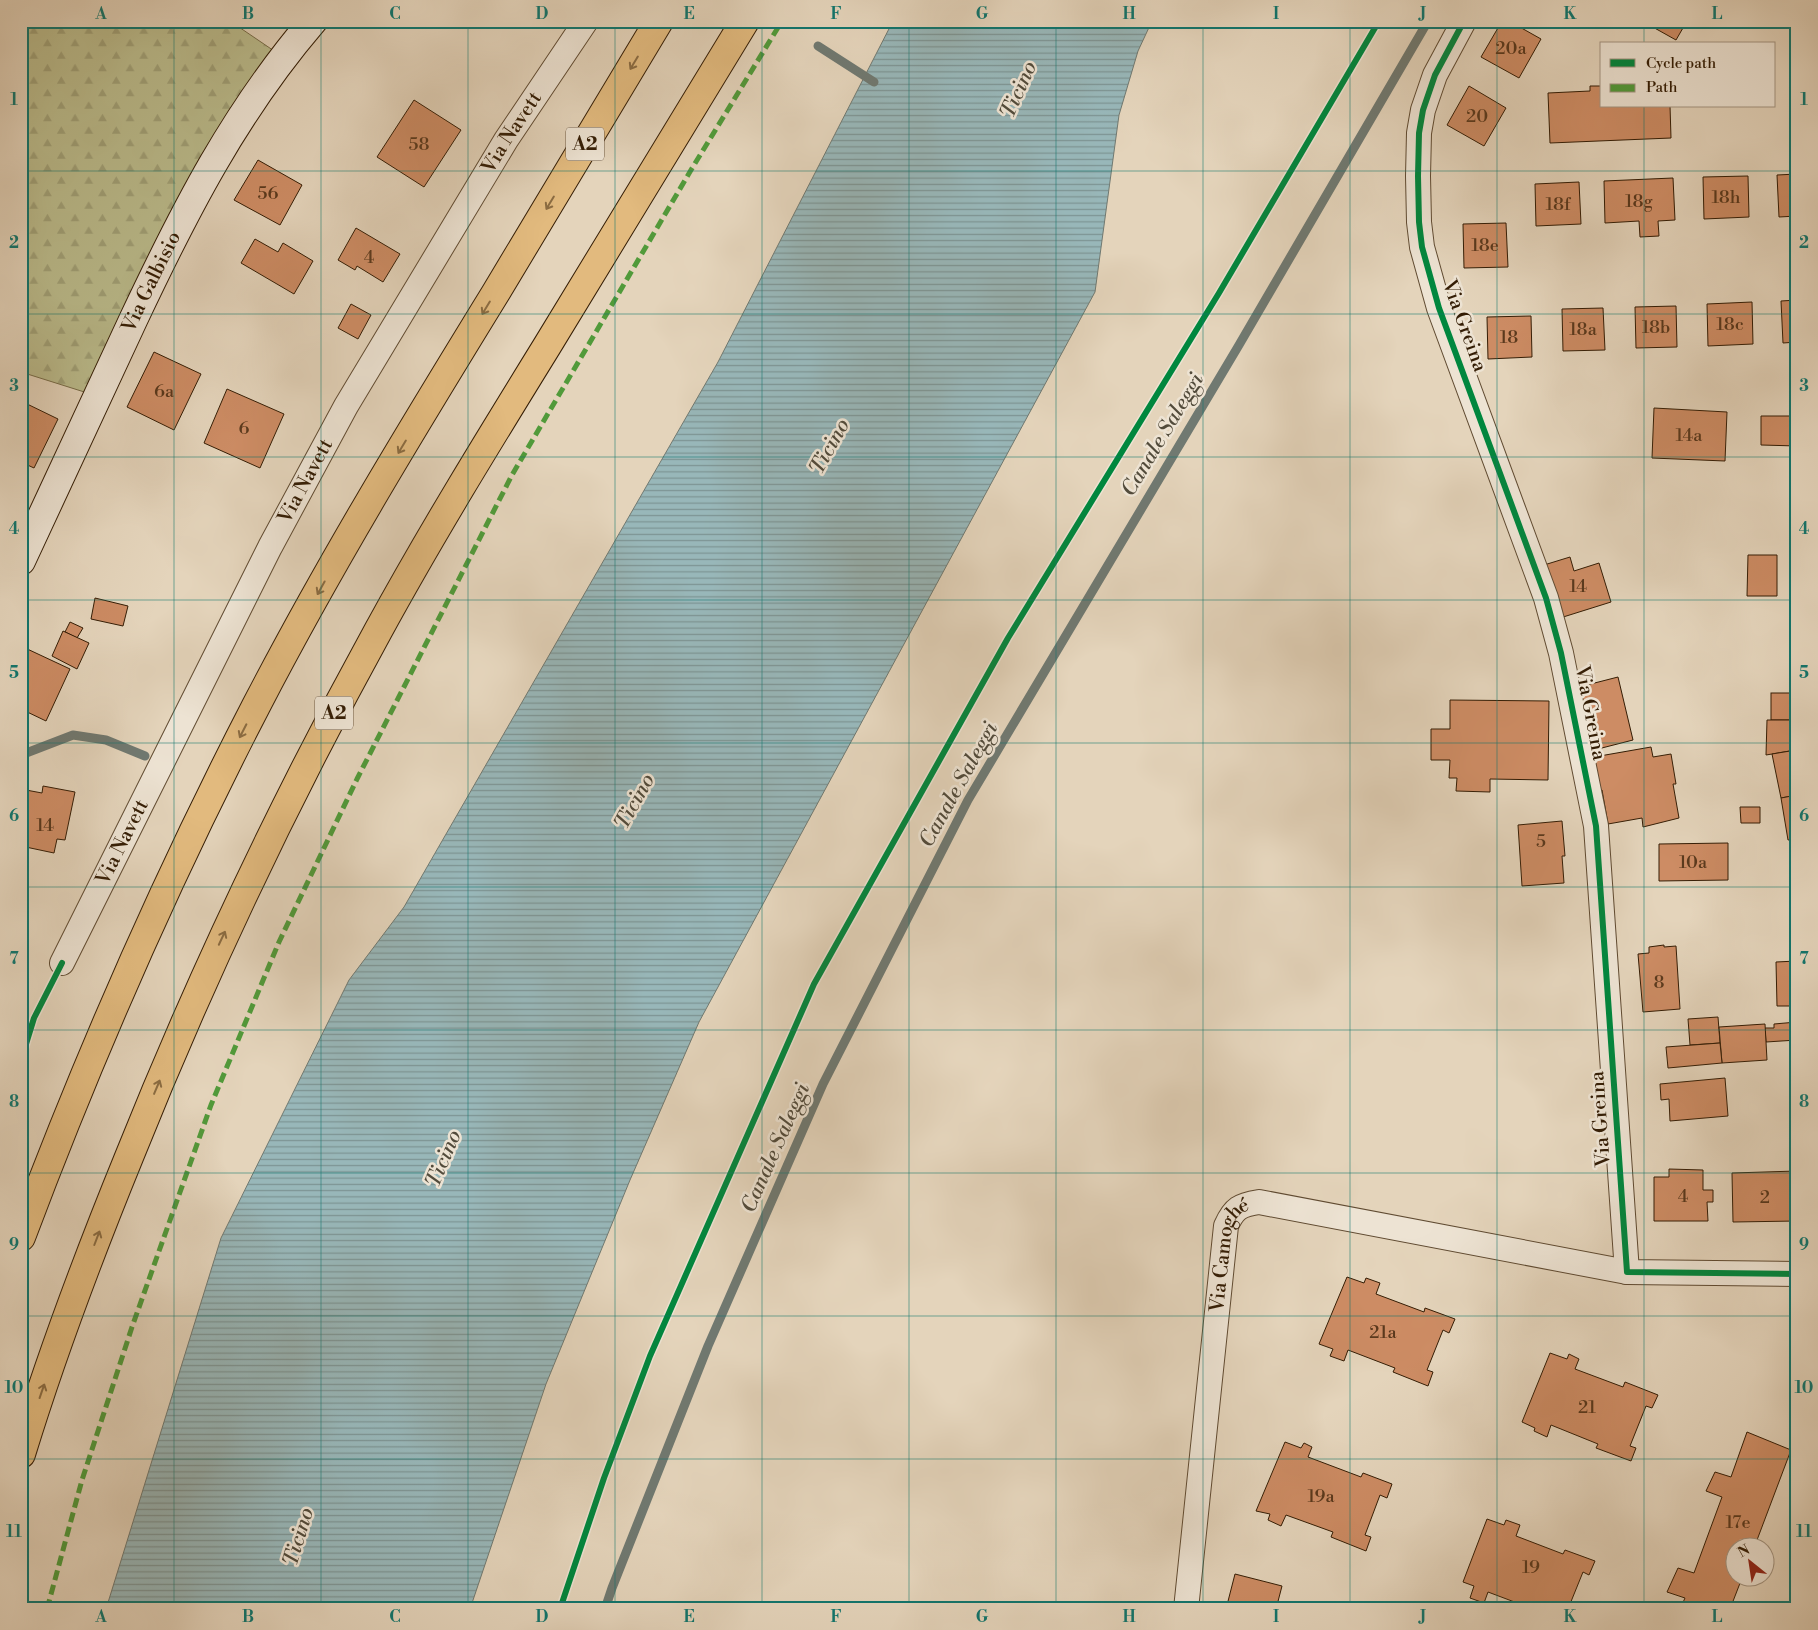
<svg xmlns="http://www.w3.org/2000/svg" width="1818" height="1630" font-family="'Libre Bodoni',serif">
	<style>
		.forest { fill: url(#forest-firs); stroke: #776c48 }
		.water { fill: url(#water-rules); stroke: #707971 }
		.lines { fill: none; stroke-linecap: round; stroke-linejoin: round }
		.stream { stroke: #707971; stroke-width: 9 }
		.building { fill: #cd8c64; stroke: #341d05 }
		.street-casing { stroke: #604b32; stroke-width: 26 }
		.secondary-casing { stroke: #341d05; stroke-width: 30 }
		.highway-casing { stroke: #341d05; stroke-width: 30 }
		.street { stroke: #ede3d3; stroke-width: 24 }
		.secondary { stroke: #ede3d3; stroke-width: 28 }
		.highway { stroke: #e2ba7e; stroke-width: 28 }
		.quiet { stroke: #519a3a; stroke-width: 5; stroke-dasharray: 10 5; stroke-linecap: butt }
		.cycleway-casing { stroke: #ede3d3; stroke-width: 9 }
		.cycleway { stroke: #00873e; stroke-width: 6 }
		.oneway { stroke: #8b6c42 }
		.grid { fill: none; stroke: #0f766e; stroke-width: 1; stroke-opacity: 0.55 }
		.labels { text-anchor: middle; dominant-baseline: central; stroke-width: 5; stroke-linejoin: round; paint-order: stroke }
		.number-label { font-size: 18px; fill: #5a391d }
		.shield { fill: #ede3d3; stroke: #6c5843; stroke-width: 1 }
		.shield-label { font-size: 19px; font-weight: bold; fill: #341d05 }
		.street-label { font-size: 20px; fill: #341d05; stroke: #ede3d3 }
		.water-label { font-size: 21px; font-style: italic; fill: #524b3b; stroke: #ede3d3 }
		.neatline { fill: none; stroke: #0f766e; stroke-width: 2 }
		.grid-label { font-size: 16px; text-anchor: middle; font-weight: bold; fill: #0f766e }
	</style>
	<defs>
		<pattern id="forest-firs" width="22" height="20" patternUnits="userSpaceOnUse" patternTransform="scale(1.25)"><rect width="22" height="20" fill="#babb8c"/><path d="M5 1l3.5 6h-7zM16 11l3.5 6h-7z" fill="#a0a077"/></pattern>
		<pattern id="water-rules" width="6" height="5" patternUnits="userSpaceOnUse" patternTransform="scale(1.25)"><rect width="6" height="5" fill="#98b7b9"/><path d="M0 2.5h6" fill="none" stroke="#7d9494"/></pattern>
	</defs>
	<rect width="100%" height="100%" fill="#e4d4bb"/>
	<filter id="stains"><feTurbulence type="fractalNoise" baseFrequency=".004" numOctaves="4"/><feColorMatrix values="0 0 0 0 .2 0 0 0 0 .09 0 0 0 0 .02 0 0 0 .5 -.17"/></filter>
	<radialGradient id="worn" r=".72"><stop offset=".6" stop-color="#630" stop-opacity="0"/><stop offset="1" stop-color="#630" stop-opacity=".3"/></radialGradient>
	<path class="forest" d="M21,21h209l53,36 -186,339 -76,-24z"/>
	<path class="water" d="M893,21h259l-14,30 -19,64 -24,177 -396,730 -69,158 -84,204 -76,225h-364l115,-371 128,-258 55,-73 314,-545z"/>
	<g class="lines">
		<g class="stream">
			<path d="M818,46l56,36"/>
			<path d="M21,755l52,-20 33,5 39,16"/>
			<path d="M605,1609l7,-21 96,-242 115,-262 145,-284 271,-455 189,-324"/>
		</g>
	</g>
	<g class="building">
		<path d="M1502,21h7l32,18 -22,39 -38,-21z"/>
		<path d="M1642,21h45l-11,19z"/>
		<path d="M1469,86l37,22 -22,38 -37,-21z"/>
		<path d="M1590,86h12v20h68l1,32 -121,5 -2,-50 42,-2z"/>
		<path d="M414,100l47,30 -37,57 -47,-30z"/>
		<path d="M258,160l44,25 -22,40 -46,-25z"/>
		<path d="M1797,174v42l-18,1 -2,-42z"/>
		<path d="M1748,176l1,41 -45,2 -1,-42z"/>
		<path d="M1673,178l2,42 -17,1 1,15 -19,1 -1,-16 -34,2 -1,-42z"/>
		<path d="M1579,182l2,42 -45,2 -1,-42z"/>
		<path d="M1506,223l2,44 -44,1 -1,-44z"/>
		<path d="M356,228l44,26 -17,28 -26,-16 -2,4 -17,-10z"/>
		<path d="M255,239l23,13 5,-9 30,18 -19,33 -53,-31z"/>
		<path d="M1797,300v42l-14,1 -2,-42z"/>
		<path d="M1752,302l1,42 -45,2 -1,-42z"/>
		<path d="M351,304l20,11 -13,24 -20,-11z"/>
		<path d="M1676,306l1,41 -41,1 -1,-41z"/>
		<path d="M1603,308l2,42 -42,1 -1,-42z"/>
		<path d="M1531,316l1,41 -44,2 -1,-42z"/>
		<path d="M154,352l47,22 -27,56 -47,-23z"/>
		<path d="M227,389l57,25 -24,54 -56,-25z"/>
		<path d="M23,402l35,17 -24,49 -13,-6v-57z"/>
		<path d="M1654,408l73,4 -2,49 -73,-3z"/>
		<path d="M1761,416h36v30l-36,-1z"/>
		<path d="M1748,555h29v41h-30z"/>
		<path d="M1570,557l4,14 25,-8 12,39 -51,16 -16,-53z"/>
		<path d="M1793,584l4,1v80h-4v-10h-3z"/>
		<path d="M95,598l33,8 -5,20 -32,-7z"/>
		<path d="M70,622l13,6 -6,10 -12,-6z"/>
		<path d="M63,631l26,12 -12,26 -25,-13z"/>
		<path d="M23,647l47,22 -24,52 -25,-12v-58z"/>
		<path d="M1618,677l15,63 -39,10 -15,-63z"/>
		<rect x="1771" y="693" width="26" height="27"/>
		<path d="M1450,700l99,1 -1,79 -58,-1v13l-34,-1 1,-13h-8l1,-18h-19v-31h19z"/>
		<path d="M1767,720h30l-1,30 -30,5z"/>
		<path d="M1796,746l1,49 -16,3 -9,-44 24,-4z"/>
		<path d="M1651,747l2,10 18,-3 5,30h-3l6,34 -36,9 -1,-9 -34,6 -6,-34 -3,1 -5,-34z"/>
		<path d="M43,786l32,6 -10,48 -8,-1 -3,14 -33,-7v-34l5,-22 16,3z"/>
		<path d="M1797,795v44l-9,1 -7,-42z"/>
		<path d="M1740,807h20v16h-19z"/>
		<path d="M1562,821l3,35h-3l2,27 -42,3 -4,-61z"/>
		<path d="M1728,843v37l-69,1v-37z"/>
		<path d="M1664,945v2l12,-1 4,63 -37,3 -5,-58 11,-1v-6z"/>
		<path d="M1797,961v45h-20l-1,-44z"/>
		<path d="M1718,1017l2,26 -30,2 -2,-26z"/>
		<path d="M1797,1022v18l-31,2 -1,-14h9v-4z"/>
		<path d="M1765,1024l2,36 -45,3 -3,-36z"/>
		<path d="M1720,1043l2,20 -54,5 -2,-21z"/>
		<path d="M1725,1078l3,38 -58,5 -1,-22 -8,1 -1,-16z"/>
		<path d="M1669,1169l34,1v20h10v12h-6l1,19h-54v-44h15z"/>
		<path d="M1797,1171v50l-64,1 -1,-49z"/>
		<path d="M1347,1277l17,6 2,-5 14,5 -4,11 48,18 1,-4 30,11 -6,14 -6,-3 -16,40 6,2 -5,14 -35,-14 2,-4 -47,-18 -4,11 -14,-5 3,-7 -14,-5z"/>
		<path d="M1550,1353l17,6 2,-5 10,5 -4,10 48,18 2,-5 33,13 -6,13 -6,-2 -16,40 6,2 -5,13 -35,-13 2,-4 -47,-19 -4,12 -13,-6 1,-3 -13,-6z"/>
		<path d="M1797,1371v38l-7,-1z"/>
		<path d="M1747,1432l44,18 -37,98h-18v30h6l-12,31h-50l5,-11 -18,-6 11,-24 16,5 28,-76 -16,-6 9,-19 16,5z"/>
		<path d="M1285,1442l16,6 3,-5 8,4 -4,10 53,20 2,-4 29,11 -5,14 -7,-3 -15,40 6,2 -5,14 -35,-14 2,-5 -47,-17 -5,11 -13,-6 2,-6 -14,-3z"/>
		<path d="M1487,1519l17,6 2,-5 14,5 -4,11 47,18 2,-4 30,11 -6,14 -6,-3 -15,37h-35l-45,-17 -4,11 -14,-5 4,-12 -11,-4z"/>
		<path d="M1235,1574l47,12 -6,23h-50z"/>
	</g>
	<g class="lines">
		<g class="street-casing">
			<g id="street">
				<path d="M1464,21l-29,54 -12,35 -4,23 -1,43 1,46 3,25 17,61 107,290 15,55 35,173 31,446 170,2"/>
				<path id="s1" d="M62,963l208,-416 76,-141 160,-266 80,-119"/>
				<path id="s2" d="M1186,1609l40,-383c8,-18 14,-21 33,-24l368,70"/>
			</g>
		</g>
		<g class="secondary-casing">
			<g id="secondary">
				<path id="s3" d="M21,561c38,-81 75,-163 113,-243 51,-108 101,-206 179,-297"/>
			</g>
		</g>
		<g class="highway-casing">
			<g id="highway">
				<path d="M21,1237c68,-181 146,-359 235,-531 73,-141 156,-277 239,-412 55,-91 109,-182 164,-273"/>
				<path d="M21,1454c31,-101 68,-199 108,-297 72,-180 155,-355 249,-526 53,-97 111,-191 169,-285 66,-108 132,-217 198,-325"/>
			</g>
		</g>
		<use href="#street" class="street"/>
		<use href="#secondary" class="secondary"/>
		<use href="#highway" class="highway"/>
		<path class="quiet" d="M47,1609l35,-129 50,-153 79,-222 68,-163 78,-163 155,-304 179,-305 91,-149"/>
		<g class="cycleway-casing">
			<g id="cycleway">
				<path d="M1464,21l-29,54 -12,35 -4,23 -1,43 1,46 3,25 17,61 107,290 15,55 35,173 31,446 170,2"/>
				<path d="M21,1060l13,-42 28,-55"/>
				<path d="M560,1609l44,-131 46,-122 164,-372 194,-346 211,-345 160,-272"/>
			</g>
		</g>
		<use href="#cycleway" class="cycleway"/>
	</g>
	<defs><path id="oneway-shaft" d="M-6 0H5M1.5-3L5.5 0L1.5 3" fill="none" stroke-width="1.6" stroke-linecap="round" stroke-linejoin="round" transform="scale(1.25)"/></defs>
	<g class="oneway">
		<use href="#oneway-shaft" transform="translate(634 63) rotate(121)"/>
		<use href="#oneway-shaft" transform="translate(550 203) rotate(121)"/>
		<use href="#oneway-shaft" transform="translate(486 308) rotate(121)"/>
		<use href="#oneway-shaft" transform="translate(402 447) rotate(121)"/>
		<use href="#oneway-shaft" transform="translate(321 588) rotate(119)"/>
		<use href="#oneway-shaft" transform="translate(243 731) rotate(117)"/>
		<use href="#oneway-shaft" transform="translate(222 938) rotate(-65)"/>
		<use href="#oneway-shaft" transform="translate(157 1087) rotate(-67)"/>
		<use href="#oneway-shaft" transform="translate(97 1238) rotate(-69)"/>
		<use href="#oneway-shaft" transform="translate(42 1391) rotate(-71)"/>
	</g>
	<path class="grid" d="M174,21v1588M321,21v1588M468,21v1588M615,21v1588M762,21v1588M909,21v1588M1056,21v1588M1203,21v1588M1350,21v1588M1497,21v1588M1644,21v23M1644,106v1503M21,171h1776M21,314h1776M21,457h1776M21,600h1776M21,743h1776M21,887h1776M21,1030h1776M21,1173h1776M21,1316h1776M21,1459h1776"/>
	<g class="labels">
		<g class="number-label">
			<text x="1511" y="48">20a</text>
			<text x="1477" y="116">20</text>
			<text x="419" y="144">58</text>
			<text x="268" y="193">56</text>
			<text x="1726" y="197">18h</text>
			<text x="1639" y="201">18g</text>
			<text x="1558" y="204">18f</text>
			<text x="1485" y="245">18e</text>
			<text x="369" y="257">4</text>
			<text x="1730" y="324">18c</text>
			<text x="1656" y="327">18b</text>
			<text x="1583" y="329">18a</text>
			<text x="1509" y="337">18</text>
			<text x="164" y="391">6a</text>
			<text x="244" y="428">6</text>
			<text x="1689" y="435">14a</text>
			<text x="1578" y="586">14</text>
			<text x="45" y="825">14</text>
			<text x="1541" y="841">5</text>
			<text x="1693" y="862">10a</text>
			<text x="1659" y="982">8</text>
			<text x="1683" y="1196">4</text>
			<text x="1765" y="1197">2</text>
			<text x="1383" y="1332">21a</text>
			<text x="1587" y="1407">21</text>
			<text x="1321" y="1496">19a</text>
			<text x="1738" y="1522">17e</text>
			<text x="1531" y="1567">19</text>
		</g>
		<g class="shield">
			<rect x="566" y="127.5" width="38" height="33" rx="4"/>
			<rect x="315" y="696.5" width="38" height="33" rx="4"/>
		</g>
		<g class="shield-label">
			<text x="585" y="144">A2</text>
			<text x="334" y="713">A2</text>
		</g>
		<g class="street-label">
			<text stroke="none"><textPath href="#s1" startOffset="945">Via Navett</textPath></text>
			<text stroke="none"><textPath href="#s3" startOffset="308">Via Galbisio</textPath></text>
			<text transform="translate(1464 326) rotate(70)">Via Greina</text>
			<text stroke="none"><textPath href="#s1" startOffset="540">Via Navett</textPath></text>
			<text transform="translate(1590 713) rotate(79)">Via Greina</text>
			<text stroke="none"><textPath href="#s1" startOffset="135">Via Navett</textPath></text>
			<text transform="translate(1601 1119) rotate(-94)">Via Greina</text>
			<text stroke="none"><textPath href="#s2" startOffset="358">Via Camoghé</textPath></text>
		</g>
		<g class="water-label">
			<text transform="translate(1019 90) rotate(-66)">Ticino</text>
			<text transform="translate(1163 435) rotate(-59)">Canale Saleggi</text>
			<text transform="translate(830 447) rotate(-61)">Ticino</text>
			<text transform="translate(959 785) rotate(-61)">Canale Saleggi</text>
			<text transform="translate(635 802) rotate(-61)">Ticino</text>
			<text transform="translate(776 1148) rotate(-66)">Canale Saleggi</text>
			<text transform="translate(444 1159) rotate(-67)">Ticino</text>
			<text transform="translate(299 1537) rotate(-73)">Ticino</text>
		</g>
	</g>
	<rect width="1818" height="1630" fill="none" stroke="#e4d4bb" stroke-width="55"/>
	<rect x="1600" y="42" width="175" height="65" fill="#ede3d3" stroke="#a39481"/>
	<rect x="1610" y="59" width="25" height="8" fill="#00873e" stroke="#a39481"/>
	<text x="1646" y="68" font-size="15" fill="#341d05">Cycle path</text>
	<rect x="1610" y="84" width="25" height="8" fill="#519a3a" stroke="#a39481"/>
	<text x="1646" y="92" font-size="15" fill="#341d05">Path</text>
	<g transform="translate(1750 1562) rotate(330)"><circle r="24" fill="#ede3d3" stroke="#a39481"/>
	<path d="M0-4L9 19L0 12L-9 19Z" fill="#8f2418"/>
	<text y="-8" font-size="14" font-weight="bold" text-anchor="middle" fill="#341d05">N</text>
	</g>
	<rect x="28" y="28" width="1762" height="1574" class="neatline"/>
	<g class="grid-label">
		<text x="101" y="19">A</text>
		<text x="248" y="19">B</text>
		<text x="395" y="19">C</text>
		<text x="542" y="19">D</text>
		<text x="689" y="19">E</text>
		<text x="836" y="19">F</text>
		<text x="982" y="19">G</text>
		<text x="1129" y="19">H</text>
		<text x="1276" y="19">I</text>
		<text x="1423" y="19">J</text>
		<text x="1570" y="19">K</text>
		<text x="1717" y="19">L</text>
		<text x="14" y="105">1</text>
		<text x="1804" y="105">1</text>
		<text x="14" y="248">2</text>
		<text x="1804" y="248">2</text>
		<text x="14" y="391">3</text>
		<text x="1804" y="391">3</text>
		<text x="14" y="534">4</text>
		<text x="1804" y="534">4</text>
		<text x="14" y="678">5</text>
		<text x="1804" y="678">5</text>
		<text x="14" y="821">6</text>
		<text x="1804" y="821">6</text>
		<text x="14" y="964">7</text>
		<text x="1804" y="964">7</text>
		<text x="14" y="1107">8</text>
		<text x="1804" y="1107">8</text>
		<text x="14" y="1250">9</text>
		<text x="1804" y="1250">9</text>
		<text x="14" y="1393">10</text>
		<text x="1804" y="1393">10</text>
		<text x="14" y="1537">11</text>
		<text x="1804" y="1537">11</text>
		<text x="101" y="1622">A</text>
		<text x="248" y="1622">B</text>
		<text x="395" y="1622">C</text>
		<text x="542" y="1622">D</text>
		<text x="689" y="1622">E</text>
		<text x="836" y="1622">F</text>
		<text x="982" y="1622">G</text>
		<text x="1129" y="1622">H</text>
		<text x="1276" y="1622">I</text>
		<text x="1423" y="1622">J</text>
		<text x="1570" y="1622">K</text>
		<text x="1717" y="1622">L</text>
	</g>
	<rect width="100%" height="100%" filter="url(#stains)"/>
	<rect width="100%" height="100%" fill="url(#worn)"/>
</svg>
